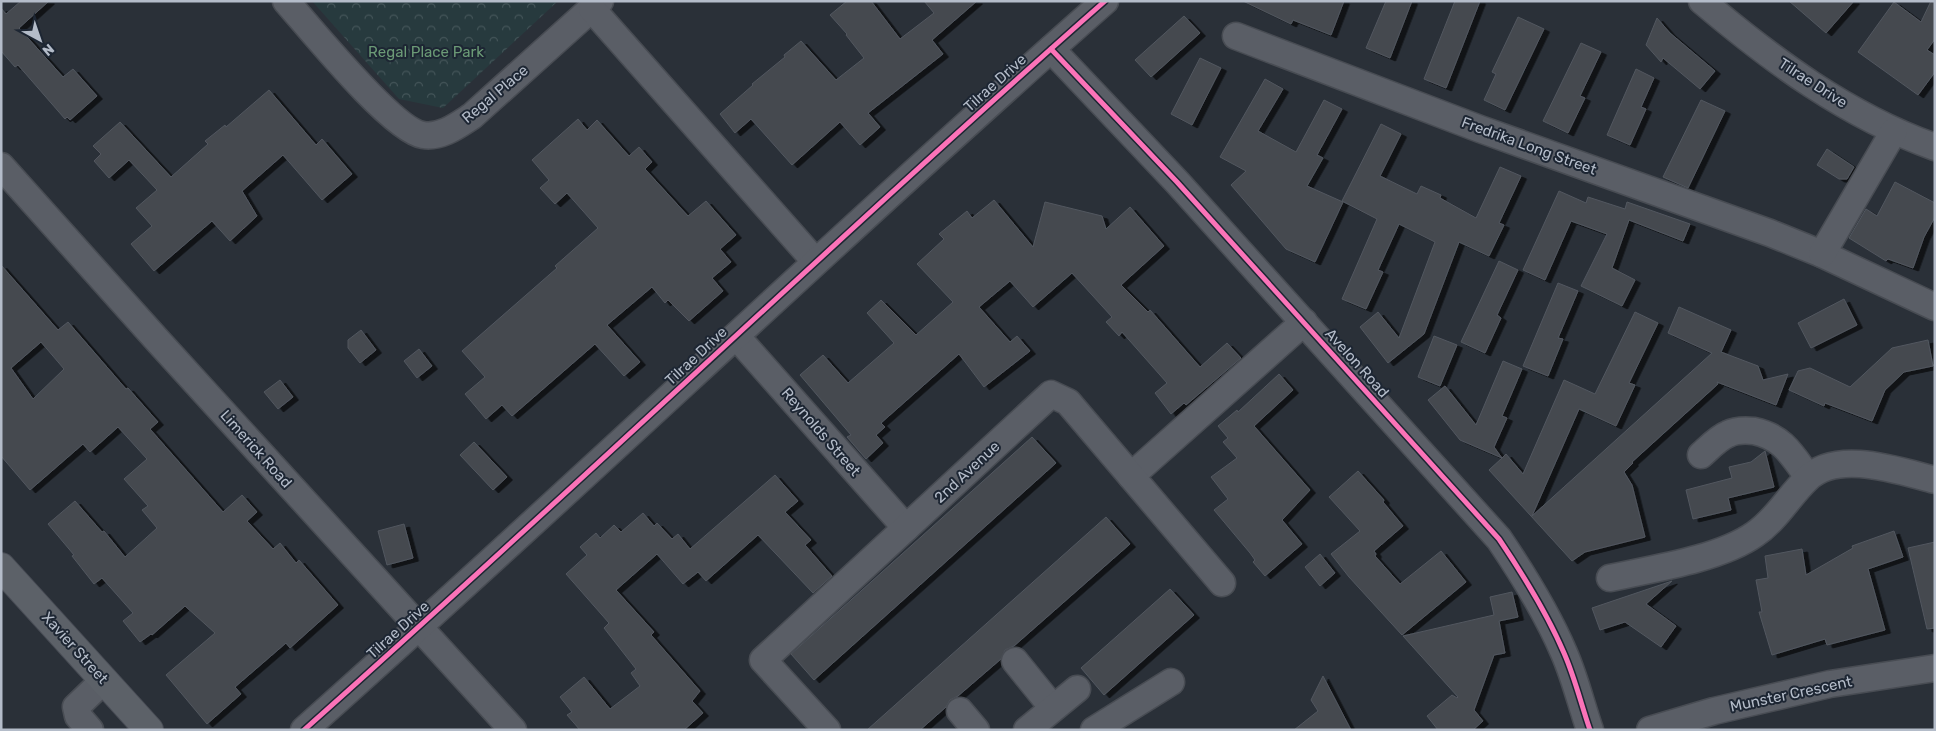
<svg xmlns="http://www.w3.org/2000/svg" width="1936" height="731" font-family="Rubik,sans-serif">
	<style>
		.forest { fill: url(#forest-crowns) }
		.building { fill: #444950; stroke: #52575f; fill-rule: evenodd; filter: url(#shadow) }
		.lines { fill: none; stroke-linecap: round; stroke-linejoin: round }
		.minor-casing { stroke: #484c53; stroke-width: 29 }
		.major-casing { stroke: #484c55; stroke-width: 30 }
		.minor { stroke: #5a5e66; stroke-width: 26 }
		.major { stroke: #5c6168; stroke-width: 28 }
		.cycleway-casing { stroke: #1d2633; stroke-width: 8 }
		.cycleway { stroke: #fb73b8; stroke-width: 5 }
		.labels { text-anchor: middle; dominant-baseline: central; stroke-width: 4; stroke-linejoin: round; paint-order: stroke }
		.park-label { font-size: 15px; fill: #6b9a76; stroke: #1d2633 }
		.street-label { font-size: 15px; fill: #b4bcc9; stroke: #1d2633 }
	</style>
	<defs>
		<pattern id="forest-crowns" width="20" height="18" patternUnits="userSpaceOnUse" patternTransform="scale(1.25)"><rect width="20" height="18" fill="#273a3e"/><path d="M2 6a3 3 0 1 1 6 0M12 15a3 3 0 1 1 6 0" fill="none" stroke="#445559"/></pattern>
		<filter id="shadow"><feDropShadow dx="5.5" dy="3" stdDeviation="0" flood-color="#0009"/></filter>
	</defs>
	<rect width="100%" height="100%" fill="#2a3038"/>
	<path class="forest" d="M312,1h246l-115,107 -44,-9z"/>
	<g class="building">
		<path d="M21,1h28l-30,27 44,49 10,-8 24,27 -27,24 -3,-3 -2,2 -47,-54 -3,2 -14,-16v-43l5,6z"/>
		<path d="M847,1h24l29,38 34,-26 -10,-12h53l-45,39 11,14 -75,59 12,14 -20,18 -20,-23 -48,43 -41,-46 -16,14 -15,-19 33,-29 -1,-1 33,-27 -1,-2 17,-14 35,39 28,-22 -18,-23 1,-1 -17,-19z"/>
		<path d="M1243,1h101l-13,34 -38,-15 -2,4z"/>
		<path d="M1386,1h26l-22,57 -24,-10z"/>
		<path d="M1455,1h25l-34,87 -22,-9z"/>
		<path d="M1789,1h65l-28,32z"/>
		<path d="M1931,1h4v38l-8,11 8,5v17l-17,23 -60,-43 36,-50 27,20z"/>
		<path d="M1184,16l16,17 -49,44 -16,-17z"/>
		<path d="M1518,17l26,12 -39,81 -21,-10 12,-26 -4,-2z"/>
		<path d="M1657,18l13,15 45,38 -15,18 -37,-31 -2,4 -15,-17z"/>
		<path d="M1581,43l20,9 -21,44 5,2 -17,35 -25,-12z"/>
		<path d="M1200,58l21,10 -29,57 -21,-11z"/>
		<path d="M1636,69l18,9 -13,29 5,2 -16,36 -23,-10z"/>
		<path d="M1265,79l18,10 -25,42 38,21 28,-52 18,9 -25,46 6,3 -16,28 36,16 -28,60 -29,-13 -55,-64 15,-14 -26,-14z"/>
		<path d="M269,90l47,55 6,-6 30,35 -30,26 -39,-45 -41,36 15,25 -27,25 -18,-20 -58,50 -23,-27 21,-18 -16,-18 21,-18 -28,-30 -20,18 -15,-17 7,-7 -8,-8 27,-24 51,55 37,-33 -3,-3 20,-16 1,2z"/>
		<path d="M1701,100l24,11 -37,77 -25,-11z"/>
		<path d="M578,119l9,11 10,-10 32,36 10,-9 13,15 -7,7 43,47 18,-15 30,34 -16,14 11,13 -19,16 11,13 -34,30 -21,-21 -3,3 -13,-16 -45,38 33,37 -16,14 -29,-32 -83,72 -10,-11 -16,14 -21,-25 20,-17 -23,-26 95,-83 -2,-2 43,-38 -31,-35 -12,11 -15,-16 9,-8 -17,-20z"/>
		<path d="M1381,124l20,10 -21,42 37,18 4,-8 20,9 -1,3 36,20 24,-51 21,9 -22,47 5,2 -15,31 -30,-14 -35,92 -36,29 -28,-36 18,-15 21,26 36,-96 -36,-18 -21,46 5,2 -17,37 -24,-10 35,-80 -35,-18z"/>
		<path d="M1827,149l27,18 -7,12h-8l-22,-14z"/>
		<path d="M1895,182l40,21v14l-11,20 -11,31 -25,-9 -2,2 -37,-23 17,-29 11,7z"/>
		<path d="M1559,191l27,12 2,-6 37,12 2,-7 63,22 -7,17 -54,-21 -17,48 23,12 -13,26 -41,-20 26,-52 -36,-13 -26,59 -22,-10z"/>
		<path d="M994,200l39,47 12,-45 57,14 4,13 24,-22 34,39 -43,39 27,27 2,-2 50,57 27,-24 14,15 -55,47 -2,-2 -13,11 -16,-21 12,-10 -45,-51 -3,4 -13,-14 6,-5 -40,-44 -39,34 -23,-26 -31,26 31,35 7,-6 13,15 -46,36 -25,-33 -78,69 4,4 -9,8 7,8 -17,16 -19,-22 4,-2 -51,-60 23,-20 25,28 46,-40 -27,-30 14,-13 35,35 37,-33 -36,-38 27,-25 -5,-5 28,-23 5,7z"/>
		<path d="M1499,261l19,9 -21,45 4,3 -16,35 -24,-11z"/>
		<path d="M1,265l57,65 10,-8 58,67 2,-1 30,34 -8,7 73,83 19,-17 15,17 -10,9 26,28 7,-6 16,20 3,-3 39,45 -48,43 -4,-5 -51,44 6,7 -34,30 -41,-49 49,-42 -30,-27 -33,29 -1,-1 -11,8 -17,-21 10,-8 -31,-35 -8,6 -22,-28 2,-1 -26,-31 27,-23 27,31 2,-1 21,26 32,-29 -15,-18 6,-4 -24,-27 23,-20 -29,-32 -28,25 -7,-8 -53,46 -29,-34zM41,342l23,27 -31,30 -22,-31z"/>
		<path d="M1558,283l20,8 -20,47 5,1 -15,37 -25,-10z"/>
		<path d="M1844,299l13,26 -46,23 -13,-25z"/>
		<path d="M1679,307l52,23 -10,22 37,14 5,14 25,-6 -12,31 -59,-23 1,2 -86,78 1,1 -9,9 8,13 13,52 -60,15 -13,9 -83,-91 13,-12 -42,-18 -32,-40 17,-14 31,39 27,-64 19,8 -20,47 5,2 -13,29 8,11 4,-4 17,20 41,-94 31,14 40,-82 23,11 -29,60 6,2 -19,41 -37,-17 -47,107 180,-163 -44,-20z"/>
		<path d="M361,330l15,20 -16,13 -12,-15v-8z"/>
		<path d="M1434,336l23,9 -17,41 -22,-9z"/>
		<path d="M1928,340l5,26 -29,6 -19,18 -13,31 -47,-18 -1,3 -35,-16 9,-19 12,-3 40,19 42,-39z"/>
		<path d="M419,349l13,17 -15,12 -13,-17z"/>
		<path d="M1279,374l14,16 -39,36 56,64 -28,30 20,24 -37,32 -12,-14 2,-2 -5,-7 -36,-43 14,-11 -17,-22 26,-19 -14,-16 5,-4 -10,-12 19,-16 1,2z"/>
		<path d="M280,380l13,17 -15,12 -14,-17z"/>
		<path d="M1032,437l24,26 -242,217 -23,-26z"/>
		<path d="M474,442l33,35 -14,13 -33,-35z"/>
		<path d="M1765,451l9,36 -46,11 3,12 -38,9 -7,-29 46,-12 -3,-11 22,-5z"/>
		<path d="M1358,471l26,29 -1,2 20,24 -29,25 2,3 -1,2 25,28 41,-33 25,31 -64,53 -53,-58 -18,-23 29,-23 -31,-34z"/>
		<path d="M775,475l23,26 -13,11 26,28 -6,5 27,31 -19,17 -55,-58 -52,46 -8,-9 -15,12 -26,-30 -41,36 38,42 -3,3 49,56 -8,10 11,12 -19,17h-104l-13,-15 5,-3 -12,-15 24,-20 26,32 30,-23 -9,-13 5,-4 -32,-41 5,-5 -43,-49 21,-19 -7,-8 16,-14 4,5 14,-13 7,7 22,-19 11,13 3,-3 15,16 6,-5 12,15z"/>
		<path d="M1106,517l24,27 -116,102 -9,4 -4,9 -43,37 -8,4 -4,7 -26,23h-53z"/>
		<path d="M404,524l9,34 -26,7 -9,-34z"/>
		<path d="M1894,531l9,26 -35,12 17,61 -58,15 -2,-6 -53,16 -13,-43h3l-6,-32 12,-2 -3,-22 37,-7 4,26 47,-27 -1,-2z"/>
		<path d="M1935,542v86l-8,1 -19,-81z"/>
		<path d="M1320,554l15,19 -15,13 -15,-19z"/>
		<path d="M1672,581l-26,23 30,22 -15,21 -36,-25 -25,8 -8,-22z"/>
		<path d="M1170,589l24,26 -90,80 -23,-27z"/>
		<path d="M1512,592l6,25 -19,4 6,32 -11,2 -20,55 9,11 -10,9h-35l-11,-14 25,-21 5,3 1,-1 -55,-61 91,-21 -4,-18z"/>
		<path d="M1323,676l28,54h-57l24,-19 -7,-11z"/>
	</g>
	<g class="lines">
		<g class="minor-casing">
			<g id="minor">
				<path d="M286,1c24,27 106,129 137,134 18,3 35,-10 49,-19l128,-115"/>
				<path d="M1702,1c70,59 145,115 233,146"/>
				<path d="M592,9l223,252"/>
				<path d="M1236,36l244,93 290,104 52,21 113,53"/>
				<path d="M1051,49l126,133 322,357c25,37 48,74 65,114 11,25 17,51 26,77"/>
				<path d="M1,166l157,175 355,389"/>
				<path d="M1822,254l72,-123"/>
				<path d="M736,336l170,192"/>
				<path d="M1701,455c8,-7 17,-17 27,-21 8,-4 17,-4 26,-3 29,6 38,24 54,46"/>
				<path d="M1131,476l173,-154"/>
				<path d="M1610,578c42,-9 110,-19 145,-44 21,-14 34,-38 52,-55 30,-30 92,-8 128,1"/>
				<path d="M1015,661l38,47"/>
				<path d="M960,711l16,19"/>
				<path d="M90,730l-12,-14 -2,-9 28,-27"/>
				<path d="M304,730c270,-240 530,-490 801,-729"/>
				<path d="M827,730l-64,-70 288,-266 17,8 154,181"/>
				<path d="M1027,730l50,-41"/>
				<path d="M1094,730l77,-48"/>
				<path d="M1650,730l64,-19 116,-27 105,-16"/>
			</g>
		</g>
		<g class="major-casing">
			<path id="major" d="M1,567l148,163"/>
		</g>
		<use href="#minor" class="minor"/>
		<use href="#major" class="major"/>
		<g class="cycleway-casing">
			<g id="cycleway">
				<path d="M1051,49l126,133 322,357c25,37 48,74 65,114 11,25 17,51 26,77"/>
				<path d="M304,730c270,-240 530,-490 801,-729"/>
			</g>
		</g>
		<use href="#cycleway" class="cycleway"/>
	</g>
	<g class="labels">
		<g class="park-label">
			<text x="426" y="52">Regal Place Park</text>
		</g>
		<g class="street-label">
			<text transform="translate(995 83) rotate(-42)">Tilrae Drive</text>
			<text transform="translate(1813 83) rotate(33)">Tilrae Drive</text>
			<text transform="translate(495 94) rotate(-40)">Regal Place</text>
			<text transform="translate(1529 146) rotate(20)">Fredrika Long Street</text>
			<text transform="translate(696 356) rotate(-43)">Tilrae Drive</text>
			<text transform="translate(1357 363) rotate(48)">Avelon Road</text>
			<text transform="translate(821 432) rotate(49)">Reynolds Street</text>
			<text transform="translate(256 449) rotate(48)">Limerick Road</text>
			<text transform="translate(967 472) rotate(-43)">2nd Avenue</text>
			<text transform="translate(398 630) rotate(-42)">Tilrae Drive</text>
			<text transform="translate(75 648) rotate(48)">Xavier Street</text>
			<text transform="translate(1791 694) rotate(-12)">Munster Crescent</text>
		</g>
	</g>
	<rect width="1936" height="731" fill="none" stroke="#b4bcc9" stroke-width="5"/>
	<g transform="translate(40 40) rotate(140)" stroke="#1d2633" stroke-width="4" paint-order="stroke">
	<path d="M0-4L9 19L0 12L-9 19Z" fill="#b4bcc9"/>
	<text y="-8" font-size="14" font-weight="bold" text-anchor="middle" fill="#b4bcc9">N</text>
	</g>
</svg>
